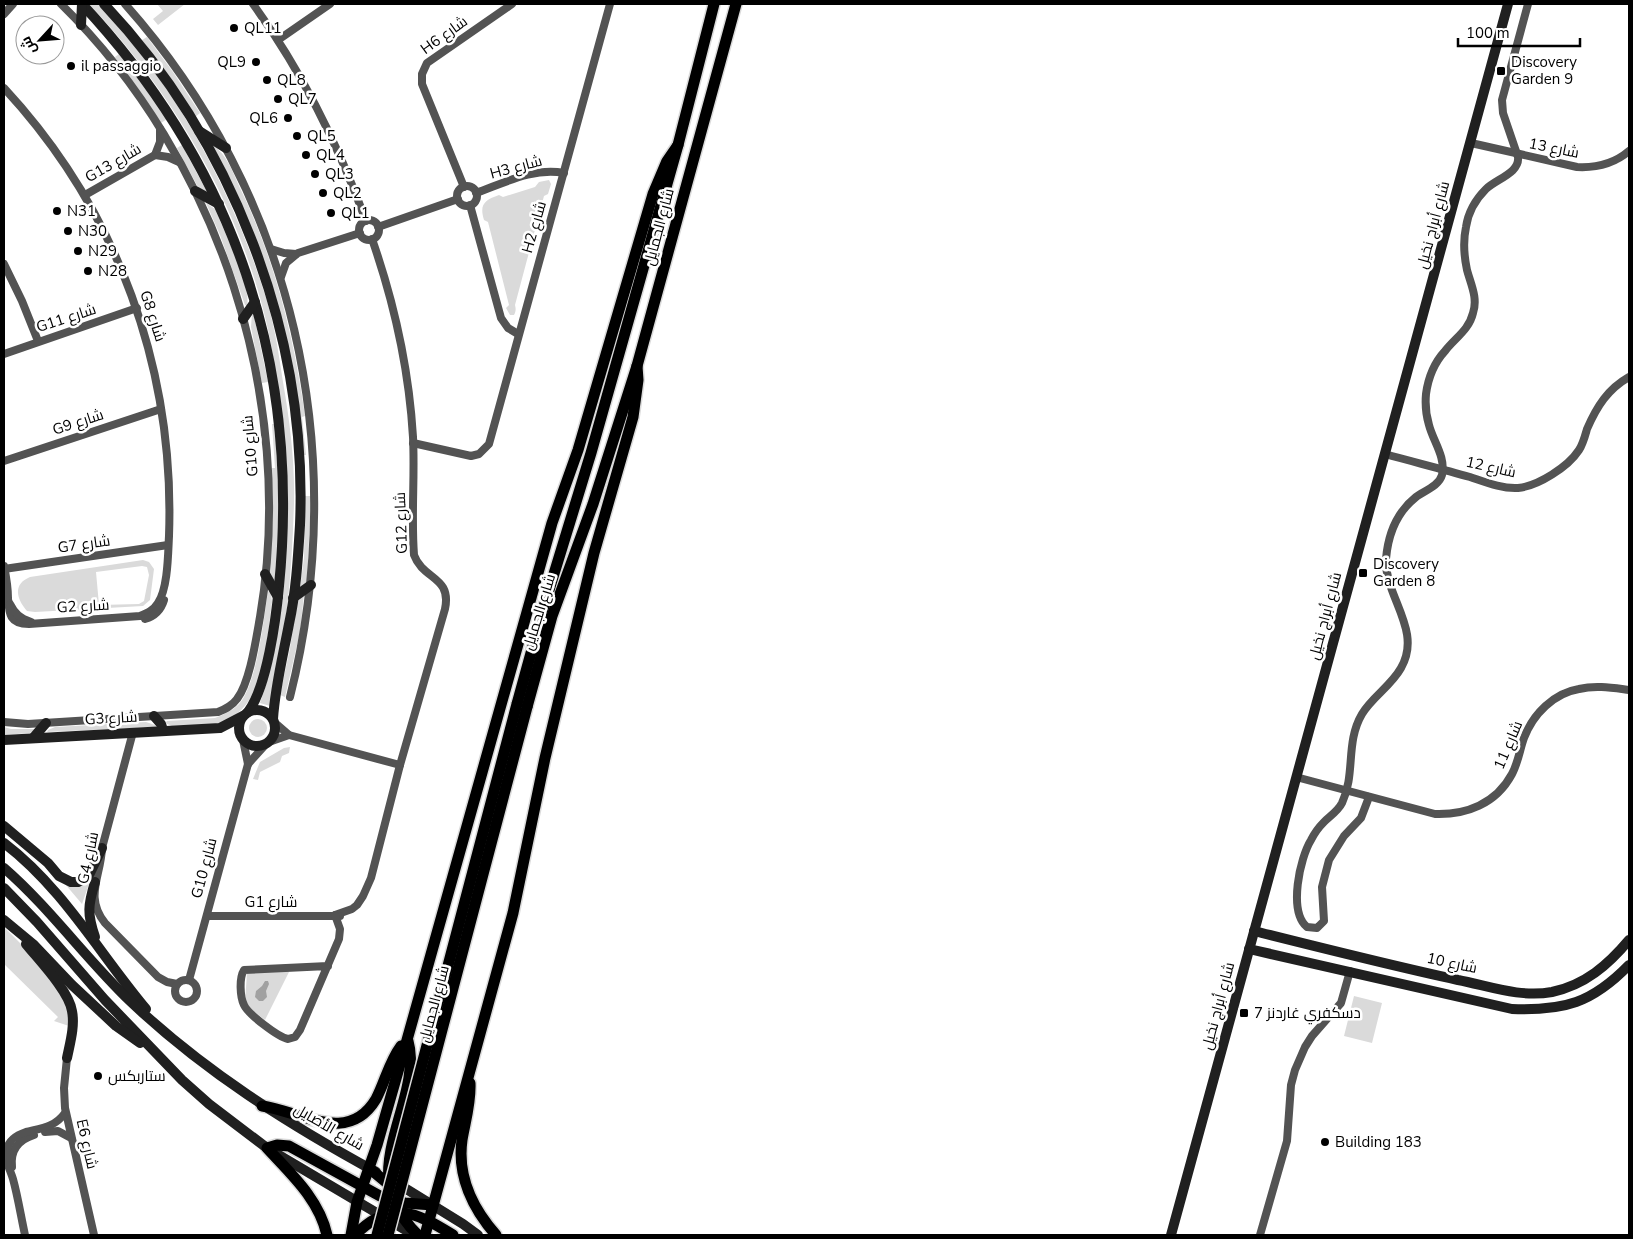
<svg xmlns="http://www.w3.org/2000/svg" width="1633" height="1239" font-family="'Nunito Sans',Cairo,sans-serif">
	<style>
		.green { fill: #dadada; fill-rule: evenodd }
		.water { fill: #a1a1a1 }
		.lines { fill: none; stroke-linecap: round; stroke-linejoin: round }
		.primary-casing { stroke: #dbdbdb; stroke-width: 14 }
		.street { stroke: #535353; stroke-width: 8 }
		.secondary { stroke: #202020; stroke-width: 10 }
		.primary { stroke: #000; stroke-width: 11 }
		.primary-bridge-casing { stroke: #dbdbdb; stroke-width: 14; stroke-linecap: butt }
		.primary-bridge { stroke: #000; stroke-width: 11 }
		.poi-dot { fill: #000; stroke: #fff; stroke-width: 2 }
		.labels { text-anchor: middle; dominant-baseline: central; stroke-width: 5; stroke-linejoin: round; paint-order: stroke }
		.poi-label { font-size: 15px; fill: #000; stroke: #fff; text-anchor: start }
		.street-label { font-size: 15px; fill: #000; stroke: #fff }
	</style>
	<rect width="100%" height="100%" fill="#fff"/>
	<g class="green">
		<path d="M89,4h10l2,2c17,21 35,40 51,62 51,70 89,150 115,233 8,27 12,54 16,81 7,40 12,81 11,121 -1,35 -3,71 -7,106 -4,32 -11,64 -17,97l-10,-3 6,-18c9,-56 20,-112 22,-169 1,-36 -3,-73 -8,-109 -4,-29 -7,-58 -14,-86 -28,-119 -94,-229 -177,-317z"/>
		<path d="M157,4h28l-27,21 -5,-6 10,-8z"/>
		<path d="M147,37l26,35 27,41 -5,4 -53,-77z"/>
		<path d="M119,54l27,34 21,31 -6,4 -46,-66z"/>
		<path d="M212,144c16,12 20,27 28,44 35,72 54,149 65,228l-3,1 4,38h-3l-5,-48 -15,-84 -16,-52 -24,-61z"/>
		<path d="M182,145l25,47 -8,-3 -22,-41z"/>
		<path d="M549,180l2,4 -3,10 -4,2 -29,109c1,4 1,6 -1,10h-4l-4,-7 3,-3 -21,-83 -4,-2c-5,-16 1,-20 15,-25l4,2 32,-10 4,-5z"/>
		<path d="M206,203l9,6c8,20 37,78 32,97l-2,-1 -25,-70z"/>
		<path d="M252,314l2,2 14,66 -6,1 -11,-56z"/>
		<path d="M272,424h3l4,83 -4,75 -6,-9 4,-55 -1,-50h3z"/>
		<path d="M305,496h6l-4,86 -7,6 4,-30z"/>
		<path d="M143,560l6,2 5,7 -4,31 -7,6 -108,6 -8,-1c-11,-13 -14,-27 3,-34zM142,566l5,1 2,8 -5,26 -5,3 -40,1 -3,-33z"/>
		<path d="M268,591l3,2 1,9c-6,41 -6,108 -54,122 -12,4 -33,1 -46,2l-7,-3 2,-2 48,-3c8,-3 17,-7 24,-14 18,-20 25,-86 29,-113z"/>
		<path d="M304,594l-4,38 -15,65 -5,-2 10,-47 7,-45z"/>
		<circle cx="258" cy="728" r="9"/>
		<path d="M146,722l9,3 1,2 -109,5 1,-2 7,-3z"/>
		<path d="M4,727l7,2h25l-6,4 -26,2z"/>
		<path d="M290,747l-1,6 -7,3 -2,6 -20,10 -2,8 -5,-1 7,-17 24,-14z"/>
		<path d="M90,881l-8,23 -17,-20z"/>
		<path d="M4,927l30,30 22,30 12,22 1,17 -15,-5 4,-4 -54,-53z"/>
		<path d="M290,970l-25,50 -18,-14 -2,-4 2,-29z"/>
		<path d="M1354,996l28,7 -10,40 -28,-7z"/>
	</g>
	<path class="water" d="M265,981h3l1,3 -3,7 1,6 -4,4h-4l-4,-4 1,-6 6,-5z"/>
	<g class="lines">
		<g class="primary-casing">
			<g id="primary">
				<path d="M517,704l25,-91 49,-160 87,-308 36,-141"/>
				<path d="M527,707l25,-91 41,-112 44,-138 99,-362"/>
				<path d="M470,1083c1,20 -5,39 -8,57 -5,36 11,69 34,95"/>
				<path d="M262,1106c38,5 86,40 114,-7 9,-17 13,-37 25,-53"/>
				<path d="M369,1168l23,19"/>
				<path d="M389,1182c-5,-45 31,-98 19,-141"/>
				<path d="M394,1200c6,14 13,25 24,35"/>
				<path d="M327,1235c-8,-36 -36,-61 -60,-87l10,-3 12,1 91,50 25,7 28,2"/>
				<path d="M351,1235l6,-33 20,-57 30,-105 145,-517 26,-73 75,-256 14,-33 11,-16"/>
				<path d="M355,1235c35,-36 61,-23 98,0"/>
				<path d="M425,1235l88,-322 32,-155 49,-205 39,-136 5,-37 -1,-14"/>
			</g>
		</g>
		<g class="street">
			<path d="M125,4c169,190 227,447 165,693"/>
			<path d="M253,4c48,66 85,140 113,217"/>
			<path d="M4,14l9,-10"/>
			<path d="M278,40l52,-36"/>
			<path d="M4,88c114,123 171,281 165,448 -1,18 -1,52 -11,67 -4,7 -11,10 -18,13l-111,8c-20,0 -20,-11 -21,-26 0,-11 -2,-22 -4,-32"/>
			<path d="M1471,143l106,24c19,1 38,-4 52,-16"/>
			<path d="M155,155l13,2 11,5"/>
			<circle cx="467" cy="196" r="10"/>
			<path d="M464,187l-42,-103v-10l5,-11 85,-59"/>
			<path d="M476,193c28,-10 58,-26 88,-20"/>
			<path d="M85,195l70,-40 5,-13v-13"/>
			<path d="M470,205l31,113 7,10 10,6"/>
			<circle cx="369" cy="230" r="10"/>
			<path d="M378,227l80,-28"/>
			<path d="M271,249l13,4 12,1"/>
			<path d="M4,264l18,37 16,40"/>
			<path d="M281,277l5,-14 12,-10 62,-20"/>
			<path d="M4,354l133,-46"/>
			<path d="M413,443l58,13 8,-2 10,-10 121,-440"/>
			<path d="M1385,454c29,8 57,15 85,23 15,5 32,12 48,11 20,-2 50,-21 61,-38 4,-6 6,-14 8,-21 10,-23 21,-40 42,-52"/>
			<path d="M4,461l157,-52"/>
			<path d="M4,569l164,-24"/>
			<path d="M10,604c5,10 10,14 21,18"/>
			<path d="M145,619c10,-3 16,-9 19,-19"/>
			<path d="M4,722l24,2 190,-12c7,-3 14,-6 19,-13 13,-17 19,-60 23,-82 37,-219 -41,-458 -199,-613"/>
			<path d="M274,722l15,13 111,30"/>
			<path d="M133,732l-31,116c-1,28 -18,49 3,75l53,54 9,5 10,2"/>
			<path d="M243,740l5,24"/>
			<path d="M269,742l20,-7"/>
			<path d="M1296,777l139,37c31,1 61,-10 77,-40 6,-11 8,-25 12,-36 9,-24 30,-45 55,-49 17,-4 34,-1 50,1"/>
			<path d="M1369,797l-8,21 -17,18 -15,24 -7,27 2,34 -7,7 -10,-1c-19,-16 -7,-69 4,-87 3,-6 8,-13 13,-18 6,-6 14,-11 18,-19 14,-30 3,-60 20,-89 10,-17 29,-28 39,-46 22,-38 -17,-72 -15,-109 2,-24 11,-47 30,-62 8,-6 23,-11 26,-22 4,-18 -9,-34 -13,-50 -3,-10 -4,-20 -3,-31 2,-15 8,-31 19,-43 10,-13 24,-21 28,-38 5,-15 -2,-28 -6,-43 -3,-14 -4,-29 -1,-43 2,-14 10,-28 20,-38 10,-10 34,-16 32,-32l-15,-44 -1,-13 26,-96"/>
			<path d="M335,915l17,-6 5,-4 6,-9 8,-18 29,-113 45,-156c7,-33 -22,-29 -31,-54 -3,-39 1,-79 -1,-118 -4,-67 -19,-135 -41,-198"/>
			<path d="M207,916h133"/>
			<path d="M328,966l-84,4c-5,8 -4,27 0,35 4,9 34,32 44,34l7,-2 5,-7 39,-91 1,-10 -5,-14"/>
			<circle cx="186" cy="991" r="11"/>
			<path d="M189,980l59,-216 18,-20"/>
			<path d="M67,1058l-3,30 1,20 29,127"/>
			<path d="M45,1132l13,-1 13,7"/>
			<path d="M12,1167c-2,-17 6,-27 22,-32"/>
			<path d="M25,1235c-4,-18 -7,-38 -12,-56 -3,-10 -9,-19 -6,-30 2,-9 10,-14 19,-17 16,-4 29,-5 39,-19"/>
			<path d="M1260,1235l27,-94 4,-56 4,-15 10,-23 7,-11 29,-33 9,-32"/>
		</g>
		<g class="secondary">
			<path d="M82,4c152,163 219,360 197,582 -3,33 -12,101 -31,126"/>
			<path d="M104,4c129,137 204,331 196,521 -2,33 -4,67 -11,99 -6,32 -14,63 -16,95"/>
			<path d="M81,25l1,-21"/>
			<path d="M199,131l27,17"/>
			<path d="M195,191l24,13"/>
			<path d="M243,319l12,-17"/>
			<path d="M265,574l13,23"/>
			<path d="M293,598l18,-13"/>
			<circle cx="257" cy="728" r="18"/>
			<path d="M154,716l7,8 2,6"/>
			<path d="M34,737l12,-14"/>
			<path d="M4,740l216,-12 23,-12"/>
			<path d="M4,826l44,37 11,13 12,6h7l10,-5 14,-29"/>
			<path d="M4,843c59,45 95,110 142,166"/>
			<path d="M4,868c46,40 82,91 127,134 73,69 157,122 245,170"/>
			<path d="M95,882c-7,23 -8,32 0,55"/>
			<path d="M4,888l33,34 68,78 77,80 27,24 58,44 147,87"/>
			<path d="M4,920l29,24 39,41 44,41 24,17"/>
			<path d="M1254,931c68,17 135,34 204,49 31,6 62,18 94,12 33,-7 56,-27 77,-52"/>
			<path d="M26,944c13,16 43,47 46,67 3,15 -2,32 -5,47"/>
			<path d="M1249,949l263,60c52,2 80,-6 117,-44"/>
			<path d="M395,1182l68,42 15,11"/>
			<path d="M1171,1235l337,-1231"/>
		</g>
		<use href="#primary" class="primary"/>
		<g class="primary-bridge-casing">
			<g id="primary-bridge">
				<path d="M377,1235l140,-531"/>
				<path d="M388,1235l139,-528"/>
			</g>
		</g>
		<use href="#primary-bridge" class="primary-bridge"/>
	</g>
	<g class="poi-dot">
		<circle cx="234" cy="28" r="5"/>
		<circle cx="256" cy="62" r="5"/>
		<circle cx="71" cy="66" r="5"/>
		<rect x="1496" y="66" width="10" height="10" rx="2.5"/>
		<circle cx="267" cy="80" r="5"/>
		<circle cx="278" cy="99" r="5"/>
		<circle cx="288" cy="118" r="5"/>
		<circle cx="297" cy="136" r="5"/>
		<circle cx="306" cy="155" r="5"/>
		<circle cx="315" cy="174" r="5"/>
		<circle cx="323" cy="193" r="5"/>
		<circle cx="57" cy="211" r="5"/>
		<circle cx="331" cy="213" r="5"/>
		<circle cx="68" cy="231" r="5"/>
		<circle cx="78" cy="251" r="5"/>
		<circle cx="88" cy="271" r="5"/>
		<rect x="1358" y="568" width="10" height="10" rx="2.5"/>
		<rect x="1239" y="1008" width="10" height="10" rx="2.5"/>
		<circle cx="98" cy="1076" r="5"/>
		<circle cx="1325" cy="1142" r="5"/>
	</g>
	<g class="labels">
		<g class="poi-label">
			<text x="244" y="28">QL11</text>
			<text x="246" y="62" text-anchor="end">QL9</text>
			<text x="1511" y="62">Discovery<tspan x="1511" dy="17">Garden 9</tspan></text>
			<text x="81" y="66">il passaggio</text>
			<text x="277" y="80">QL8</text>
			<text x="288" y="99">QL7</text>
			<text x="278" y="118" text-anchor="end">QL6</text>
			<text x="307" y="136">QL5</text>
			<text x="316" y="155">QL4</text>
			<text x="325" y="174">QL3</text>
			<text x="333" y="193">QL2</text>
			<text x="67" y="211">N31</text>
			<text x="341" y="213">QL1</text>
			<text x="78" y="231">N30</text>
			<text x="88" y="251">N29</text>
			<text x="98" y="271">N28</text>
			<text x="1373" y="564">Discovery<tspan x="1373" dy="17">Garden 8</tspan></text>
			<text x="1254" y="1013">دسكفري غاردنز 7</text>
			<text x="108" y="1076">ستاربكس</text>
			<text x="1335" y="1142">Building 183</text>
		</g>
		<g class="street-label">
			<text transform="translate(444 35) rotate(-36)">H6 شارع</text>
			<text transform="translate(1554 148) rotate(11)">شارع 13</text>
			<text transform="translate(113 163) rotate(-30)">G13 شارع</text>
			<text transform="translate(516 167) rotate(-15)">H3 شارع</text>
			<text transform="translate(1433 225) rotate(-75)">شارع أبراج نخيل</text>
			<text transform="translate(534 227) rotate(-74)">H2 شارع</text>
			<text transform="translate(659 227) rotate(-75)">شارع الجمايل</text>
			<text transform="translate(153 316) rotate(72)">G8 شارع</text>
			<text transform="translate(66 318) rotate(-18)">G11 شارع</text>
			<text transform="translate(78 422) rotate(-18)">G9 شارع</text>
			<text transform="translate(250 446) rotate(-95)">G10 شارع</text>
			<text transform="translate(1491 467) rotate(13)">شارع 12</text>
			<text transform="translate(401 523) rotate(-92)">G12 شارع</text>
			<text transform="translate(84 544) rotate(-8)">G7 شارع</text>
			<text transform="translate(83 606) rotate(-3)">G2 شارع</text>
			<text transform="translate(539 612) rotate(-73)">شارع الجمايل</text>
			<text transform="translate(1325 616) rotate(-75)">شارع أبراج نخيل</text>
			<text transform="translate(111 718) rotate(-3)">G3 شارع</text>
			<text transform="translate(1508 745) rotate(-67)">شارع 11</text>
			<text transform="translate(88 858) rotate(-78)">G4 شارع</text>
			<text transform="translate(204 868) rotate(-75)">G10 شارع</text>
			<text x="271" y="902">G1 شارع</text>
			<text transform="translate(1452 963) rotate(12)">شارع 10</text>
			<text transform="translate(434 1004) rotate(-75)">شارع الجمايل</text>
			<text transform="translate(1218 1006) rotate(-75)">شارع أبراج نخيل</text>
			<text transform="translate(329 1127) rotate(30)">شارع الأصايل</text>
			<text transform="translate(87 1144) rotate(77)">E6 شارع</text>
		</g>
	</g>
	<rect width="1633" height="1239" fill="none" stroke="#000000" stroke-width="10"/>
	<g transform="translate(40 40) rotate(244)"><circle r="24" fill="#ffffff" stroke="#999999"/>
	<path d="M0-4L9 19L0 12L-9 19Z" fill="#000000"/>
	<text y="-8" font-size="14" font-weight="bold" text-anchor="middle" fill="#000000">ش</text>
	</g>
	<path d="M1458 38v8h122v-8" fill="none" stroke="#000000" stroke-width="2.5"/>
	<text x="1466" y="38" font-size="15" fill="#000000" stroke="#ffffff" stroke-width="4" paint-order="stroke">100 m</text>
</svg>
